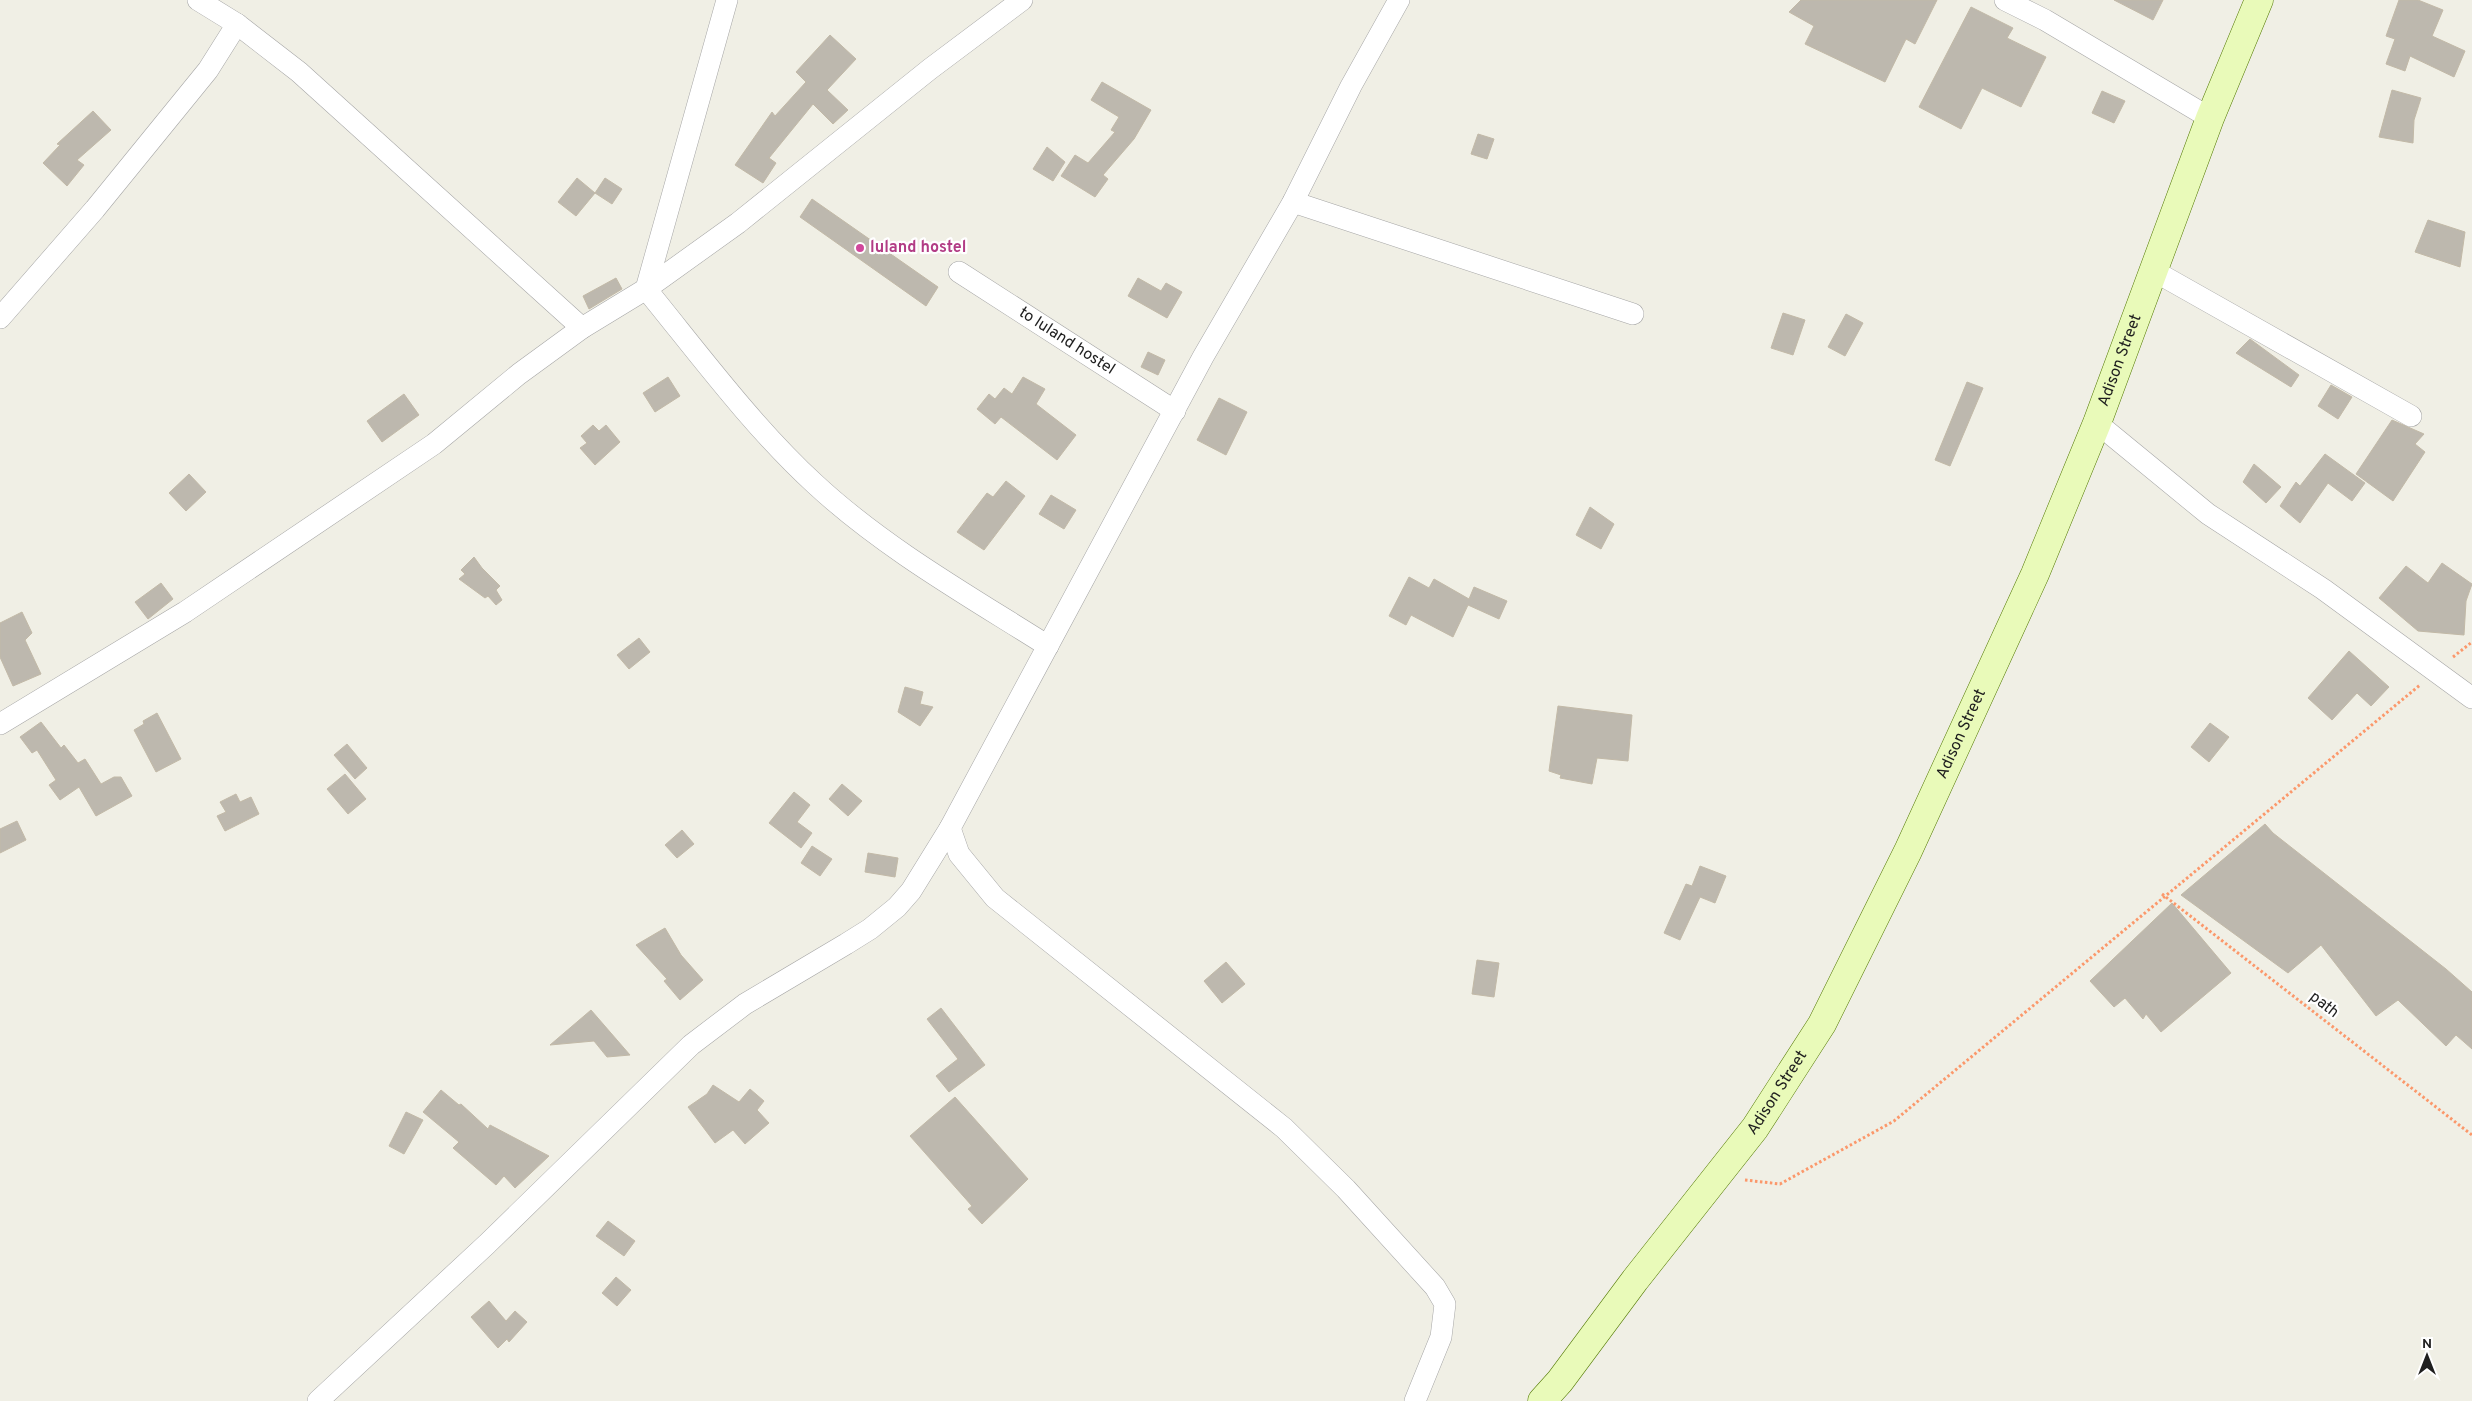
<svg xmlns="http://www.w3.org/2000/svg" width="2472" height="1401" font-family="Overpass,sans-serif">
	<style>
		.building { fill: #bdb8ae; stroke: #c2b9a7 }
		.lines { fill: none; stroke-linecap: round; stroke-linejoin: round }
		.street-casing { stroke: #a6a6a6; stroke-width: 22 }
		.secondary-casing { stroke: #537903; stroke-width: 29 }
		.path { stroke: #fb986b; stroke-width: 3; stroke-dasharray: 2.5 2.5; stroke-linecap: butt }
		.street { stroke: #fff; stroke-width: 21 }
		.secondary { stroke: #e9fab9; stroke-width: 28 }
		.hotel-dot { fill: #d1479c; stroke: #fff; stroke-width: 2 }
		.labels { text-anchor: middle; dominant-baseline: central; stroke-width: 4.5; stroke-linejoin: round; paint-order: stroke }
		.hotel-label { font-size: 16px; font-weight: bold; fill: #b23c85; stroke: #fff; text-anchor: start }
		.street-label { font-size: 16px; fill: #1f1f1f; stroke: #fff }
	</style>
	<rect width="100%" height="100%" fill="#f0efe5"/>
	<g class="building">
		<path d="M1801,0h136l-22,44 -9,-5 -21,43 -80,-38 9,-18 -25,-14z"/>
		<path d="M2114,0h49l-10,20z"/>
		<path d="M2399,0h19l25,10 -11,26 33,15 -11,26 -44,-21 -5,15 -19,-7 9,-25 -9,-3z"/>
		<path d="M1971,7l42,21 -6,10 39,19 -25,50 -39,-19 -21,41 -42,-22z"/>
		<path d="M830,35l26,24 -29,31 21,20 -15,14 -20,-20 -44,54 7,5 -13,20 -28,-18 37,-53 3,4 31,-34 -10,-10z"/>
		<path d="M1102,82l49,28 -17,29 -31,36 5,4 -13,18 -34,-21 14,-21 13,8 27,-31 -4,-2 8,-13 -28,-17z"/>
		<path d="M2392,90l29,8 -7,22 -1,23 -34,-6z"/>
		<path d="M2102,91l23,10 -11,22 -22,-10z"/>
		<path d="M93,111l18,19 -34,30 7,5 -17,21 -24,-23 17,-18 -3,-1z"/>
		<path d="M1478,134l16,5 -7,20 -16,-5z"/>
		<path d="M1047,147l18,15 -12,19 -20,-12z"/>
		<path d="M577,178l18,15 -19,23 -18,-14z"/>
		<path d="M605,178l17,11 -10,15 -17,-11z"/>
		<path d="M812,199l126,88 -12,19 -126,-89z"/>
		<path d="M2428,220l37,12 -5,35 -45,-15z"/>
		<path d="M616,278l6,11 -33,20 -6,-13z"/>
		<path d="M1138,278l23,13 5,-8 16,9 -15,26 -39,-22z"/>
		<path d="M1783,313l22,7 -12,35 -22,-7z"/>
		<path d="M1846,314l17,9 -18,33 -17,-9z"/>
		<path d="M2250,339l49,36 -8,12 -55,-34z"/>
		<path d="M1148,352l17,8 -7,15 -17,-8z"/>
		<path d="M668,377l12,19 -25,16 -12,-19z"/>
		<path d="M1023,377l22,12 -9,15 40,31 -19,25 -56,-43 -6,7 -18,-15 12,-15 6,5 9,-11 8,6z"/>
		<path d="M1967,382l16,6 -33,78 -15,-6z"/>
		<path d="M2331,385l21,12 -14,22 -20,-13z"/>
		<path d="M404,394l15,21 -37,27 -15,-21z"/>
		<path d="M1219,398l28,14 -21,43 -29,-15z"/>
		<path d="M2392,420l32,14 -9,10 10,8 -32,49 -37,-27z"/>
		<path d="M593,425l6,6 7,-6 14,17 -25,23 -15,-17 7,-5 -6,-7z"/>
		<path d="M2325,454l40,29 -13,18 -24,-18 -28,40 -20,-17 16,-24 4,4z"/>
		<path d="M2254,464l27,23 -15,16 -23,-21z"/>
		<path d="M189,474l17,18 -20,19 -17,-18z"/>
		<path d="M1006,481l19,15 -41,54 -27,-18 30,-39 6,4z"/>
		<path d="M1051,495l25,15 -12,19 -25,-15z"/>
		<path d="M1590,507l24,17 -13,25 -25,-14z"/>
		<path d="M474,557l8,11 18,18 -4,4 6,10 -6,5 -8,-9 -3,2 -26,-19 6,-5 -4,-4z"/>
		<path d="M2442,563l30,21 -6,17 -2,34 -46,-4 -39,-33 27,-32 22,17z"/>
		<path d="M1409,577l20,11 5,-9 35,20 5,-12 33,14 -8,18 -31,-14 -15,32 -42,-22 -5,10 -17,-9z"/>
		<path d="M161,583l12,16 -25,20 -13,-17z"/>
		<path d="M22,612l10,21 -7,7 16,34 -28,12 -13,-29v-34z"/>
		<path d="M639,638l11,14 -21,17 -12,-14z"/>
		<path d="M2349,651l40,36 -18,19 -14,-13 -25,27 -24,-22z"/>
		<path d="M905,687l18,5 -3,12 13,3 -13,19 -22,-14z"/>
		<path d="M1558,706l74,9 -4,46 -31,-3 -5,26 -32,-6 1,-3 -12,-4z"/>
		<path d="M157,713l24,46 -25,13 -22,-42 10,-6 -1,-3z"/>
		<path d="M41,722l20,26 3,-3 14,18 7,-4 16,25 13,-7h7l11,19 -36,20 -17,-29 -19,13 -11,-15 7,-5 -19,-30 -5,3 -12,-16z"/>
		<path d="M2210,723l19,14 -20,25 -18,-15z"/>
		<path d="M347,744l20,24 -12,11 -21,-24z"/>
		<path d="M345,774l21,25 -18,15 -21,-25z"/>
		<path d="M842,784l20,17 -14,15 -19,-17z"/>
		<path d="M794,792l16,13 -13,17 15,11 -11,15 -32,-25z"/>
		<path d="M236,794l4,8 11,-5 8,17 -34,17 -8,-15 9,-4 -6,-10z"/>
		<path d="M17,821l9,19 -26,13v-24z"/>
		<path d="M2265,824l8,9 173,136 26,23v57l-16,-14 -10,11 -48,-46 -22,16 -55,-71 -33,28 -107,-78z"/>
		<path d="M682,830l12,14 -17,14 -12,-13z"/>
		<path d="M812,846l20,13 -12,17 -19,-13z"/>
		<path d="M868,853l30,5 -3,19 -30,-5z"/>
		<path d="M1700,866l26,10 -11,27 -15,-6 -20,43 -16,-7 22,-49 6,2z"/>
		<path d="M2172,903l59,70 -70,59 -15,-18 -3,5 -18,-21 -11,9 -24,-26z"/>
		<path d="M665,928l16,27 22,25 -23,20 -16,-19 3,-2 -31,-34z"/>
		<path d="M1477,960l22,3 -5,34 -22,-3z"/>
		<path d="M1226,962l19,22 -23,19 -18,-22z"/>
		<path d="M941,1008l44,57 -36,27 -13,-16 22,-17 -31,-40z"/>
		<path d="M591,1010l39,45 -23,2 -13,-16 -44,4z"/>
		<path d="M713,1085l26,17 11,-13 14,12 -7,9 12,13 -24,21 -12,-14 -18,13 -27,-36 19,-13z"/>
		<path d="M441,1090l18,15 2,-1 27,25 2,-4 59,31 -34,32 -11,-12 -8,9 -43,-37 6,-6 -36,-30z"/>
		<path d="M955,1097l73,82 -46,45 -14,-15 4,-3 -62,-70z"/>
		<path d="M406,1112l17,8 -19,34 -15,-8z"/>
		<path d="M608,1221l27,20 -11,15 -28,-20z"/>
		<path d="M616,1277l15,13 -14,16 -15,-13z"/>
		<path d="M489,1301l17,20 9,-10 12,11 -18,20 -2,-3 -9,9 -27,-31z"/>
	</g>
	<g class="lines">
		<g class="street-casing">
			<g id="street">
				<path d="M198,0l39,24 62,48 283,256"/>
				<path d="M2005,0l40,20 165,98"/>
				<path d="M1293,202l340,112"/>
				<path d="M2154,271l257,145"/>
				<path id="s1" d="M959,272l216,139"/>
				<path d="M646,289c53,65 107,138 169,195 69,64 154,112 233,162"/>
				<path d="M646,289l81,-289"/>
				<path d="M0,318l95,-109 113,-139 29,-46"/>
				<path d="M2097,423l111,91 115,75 149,109"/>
				<path d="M0,724l185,-112 249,-168 85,-70 63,-46 64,-39 92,-66 192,-154 92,-69"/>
				<path d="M950,828l9,26 36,44 289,230 62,61 89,98 10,17 -4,33 -26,64"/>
				<path d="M318,1401l169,-157 204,-199 54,-41 101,-60 24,-15 27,-22 14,-16 39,-63 253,-471 90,-155 58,-116 48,-86"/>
			</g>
		</g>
		<g class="secondary-casing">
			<g id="secondary">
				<path id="s2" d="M1542,1401l18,-20 75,-101 120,-152 67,-104 86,-173 127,-277 62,-151 113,-305 49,-118"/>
			</g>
		</g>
		<g class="path">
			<path d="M2453,657l19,-15"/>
			<path d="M2162,894l310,241"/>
			<path d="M1745,1180l35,4 114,-63 526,-436"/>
		</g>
		<use href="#street" class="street"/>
		<use href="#secondary" class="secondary"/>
	</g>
	<circle class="hotel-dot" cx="860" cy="248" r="5"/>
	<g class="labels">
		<g class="hotel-label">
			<text x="870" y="248">luland hostel</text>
		</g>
		<g class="street-label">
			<text stroke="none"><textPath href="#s1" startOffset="128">to luland hostel</textPath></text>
			<text stroke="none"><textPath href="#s2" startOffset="1198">Adison Street</textPath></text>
			<text stroke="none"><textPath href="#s2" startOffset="792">Adison Street</textPath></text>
			<text transform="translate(2324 1005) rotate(38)">path</text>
			<text stroke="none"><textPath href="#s2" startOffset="388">Adison Street</textPath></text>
		</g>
	</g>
	<g transform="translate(2427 1356)" stroke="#ffffff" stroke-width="4" paint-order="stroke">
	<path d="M0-4L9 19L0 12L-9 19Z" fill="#1f1f1f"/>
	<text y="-8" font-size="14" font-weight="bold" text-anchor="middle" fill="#1f1f1f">N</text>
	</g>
</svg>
